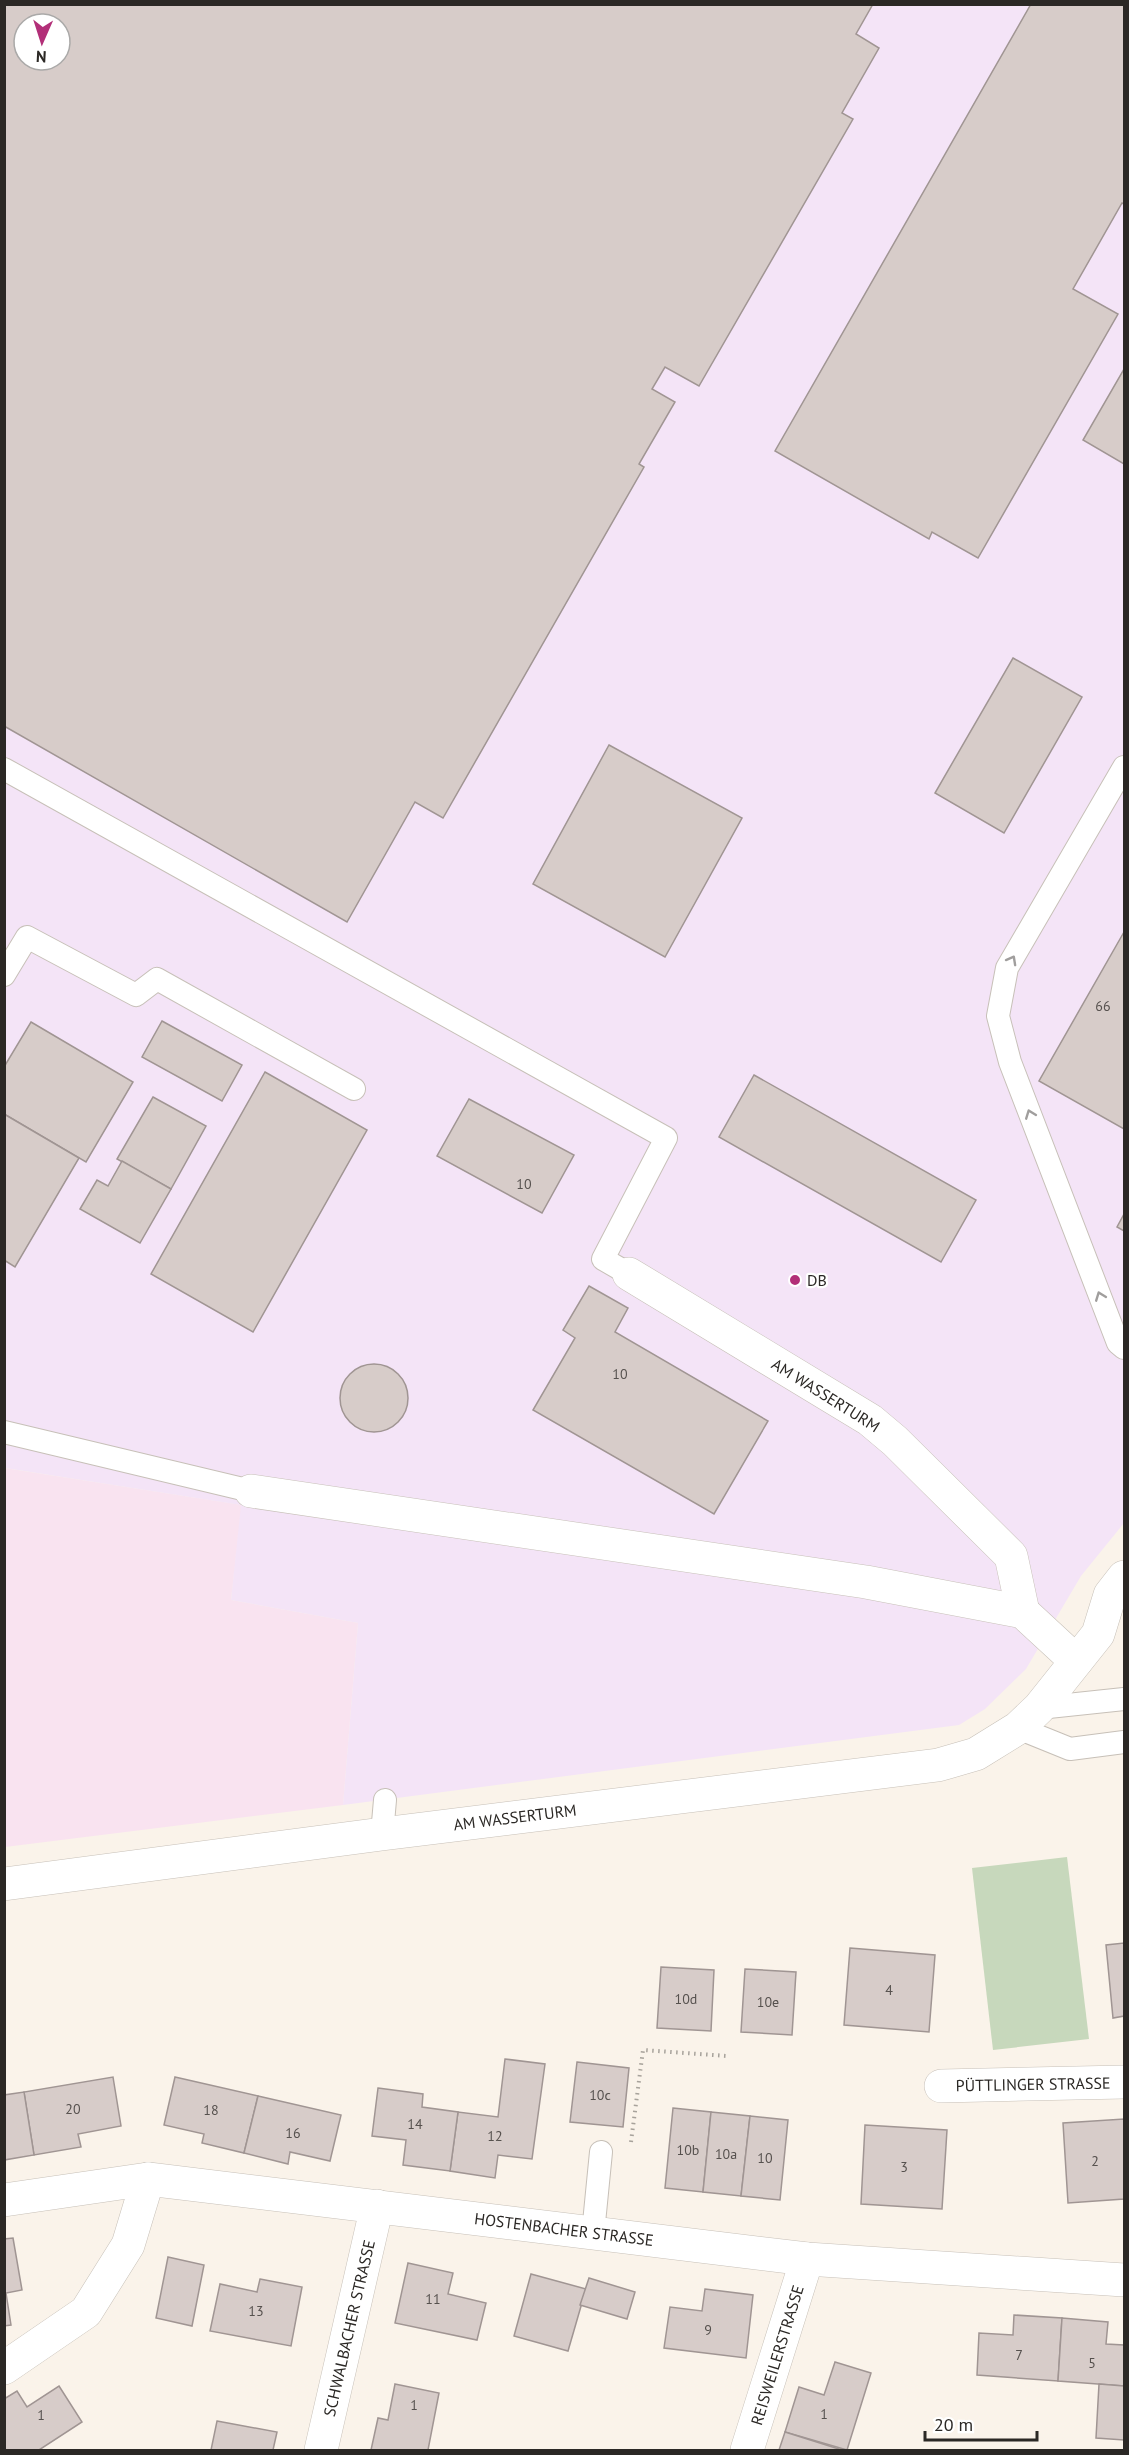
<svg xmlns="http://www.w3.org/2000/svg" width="1129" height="2455" font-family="'PT Sans',sans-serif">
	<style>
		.commercial { fill: #f9e3f0 }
		.industrial { fill: #f4e4f7; fill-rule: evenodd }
		.green { fill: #c7d8bc }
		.building { fill: #d7ccc9; stroke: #a09593; stroke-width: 1.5; fill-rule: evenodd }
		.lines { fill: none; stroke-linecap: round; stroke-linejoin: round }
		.lane-casing { stroke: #c7c0b8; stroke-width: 24 }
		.street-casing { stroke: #c7c0b8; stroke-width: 34 }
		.path { stroke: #a7a29b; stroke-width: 4; stroke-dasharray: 1.5 4.5; stroke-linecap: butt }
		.lane { stroke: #fff; stroke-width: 22 }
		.street { stroke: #fff; stroke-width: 33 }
		.oneway { stroke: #a09e9d }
		.poi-dot { fill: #b22f78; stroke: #fff; stroke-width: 2 }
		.labels { text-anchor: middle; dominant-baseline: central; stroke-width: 4.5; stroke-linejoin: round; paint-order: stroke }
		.number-label { font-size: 14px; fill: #56514e }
		.poi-label { font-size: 16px; fill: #2b2825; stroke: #fff; text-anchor: start }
		.street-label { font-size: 16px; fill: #2b2825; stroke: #fff }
	</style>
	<rect width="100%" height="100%" fill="#faf3ea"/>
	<path class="commercial" d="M4,1468l238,37 -11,95 127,23 -15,182 -338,42z"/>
	<path class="industrial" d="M4,5h1120v1518l-43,53 -55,93 -41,40 -26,16 -616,80 15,-182 -127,-23 10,-95 -236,-37zM24,24h36v36h-36z"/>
	<path class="green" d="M1067,1857l22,182 -96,11 -21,-182z"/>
	<g class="building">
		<path d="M4,4h869l-17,30 23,14 -37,65 11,6 -154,267 -34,-19 -13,22 23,13 -36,62 5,3 -201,351 -28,-16 -68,120 -343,-196zM24,24h36v36h-36z"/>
		<path d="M1031,4h93v200l-2,-1 -49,86 45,25 -140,244 -46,-26 -3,7 -154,-88z"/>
		<path d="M1124,369v95l-41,-24z"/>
		<path d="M1013,658l69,39 -78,136 -69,-40z"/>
		<path d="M609,745l133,73 -77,139 -132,-73z"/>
		<path d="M1124,932v197l-85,-48z"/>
		<path d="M162,1021l80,44 -20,36 -80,-44z"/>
		<path d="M31,1022l102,60 -47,80 -82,-48v-47z"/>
		<path d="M265,1072l102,58 -114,202 -102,-58z"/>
		<path d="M754,1075l222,125 -35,62 -222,-125z"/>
		<path d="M153,1097l53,29 -35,63 -54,-30z"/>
		<path d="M469,1099l105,56 -32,58 -105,-57z"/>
		<path d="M4,1114l75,44 -64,109 -11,-7z"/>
		<path d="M122,1161l49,28 -31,54 -60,-34 17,-29 11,6z"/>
		<path d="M1124,1214v17l-7,-4z"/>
		<path d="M589,1286l39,22 -13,24 153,89 -54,93 -181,-104 42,-72 -12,-8z"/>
		<circle cx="374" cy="1398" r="34"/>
		<path d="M1124,1943v73l-11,2 -7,-73z"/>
		<path d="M850,1948l85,7 -6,77 -85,-7z"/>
		<path d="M661,1967l53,3 -3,61 -54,-3z"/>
		<path d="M745,1969l51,3 -4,63 -51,-3z"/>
		<path d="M505,2059l40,5 -13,95 -34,-4 -3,23 -45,-7 8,-59 40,5z"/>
		<path d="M577,2062l52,6 -6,59 -53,-5z"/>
		<path d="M113,2077l8,49 -43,8 3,13 -47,8 -10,-63z"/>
		<path d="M175,2077l83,19 -14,57 -42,-10 2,-9 -40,-9z"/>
		<path d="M378,2088l45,6 -1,13 36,5 -8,59 -47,-6 3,-25 -34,-4z"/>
		<path d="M24,2092l10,63 -30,5v-65z"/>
		<path d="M258,2096l83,19 -11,46 -40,-9 -2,12 -44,-11z"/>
		<path d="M673,2108l38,4 -8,80 -38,-4z"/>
		<path d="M711,2112l39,4 -9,80 -38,-4z"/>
		<path d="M750,2116l38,4 -8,80 -39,-4z"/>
		<path d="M1124,2119v80l-56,4 -5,-80z"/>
		<path d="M865,2125l82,5 -5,79 -81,-5z"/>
		<path d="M13,2238l9,52 -16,3 5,32 -7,1v-87z"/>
		<path d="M168,2257l36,8 -12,61 -36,-8z"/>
		<path d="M408,2263l45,10 -5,21 38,9 -9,37 -82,-17z"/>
		<path d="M531,2274l55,15 -18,62 -54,-15z"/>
		<path d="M589,2278l46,14 -8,27 -47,-14z"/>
		<path d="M260,2279l42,8 -11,59 -81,-15 10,-47 37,8z"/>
		<path d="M705,2289l48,6 -7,63 -82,-10 6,-41 32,4z"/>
		<path d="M1014,2315l48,3 -4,63 -81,-6 2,-42 34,2z"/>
		<path d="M1062,2318l46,4 -2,22 18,1v41l-66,-5z"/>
		<path d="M835,2362l36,11 -24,77 -62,-18 14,-45 25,8z"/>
		<path d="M395,2384l44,9 -11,57h-57l7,-32 10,2z"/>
		<path d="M1099,2384l25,2v54l-28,-2z"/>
		<path d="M59,2386l23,36 -43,28h-35v-51l13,-8 10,16z"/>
		<path d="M217,2421l60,11 -4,18h-62z"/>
		<path d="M785,2432l57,18h-63z"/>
	</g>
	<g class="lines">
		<g class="lane-casing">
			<g id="lane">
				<path d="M1124,767l-117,201 -9,48 12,46 108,281 6,5"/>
				<path d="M4,769l662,369 -63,121 26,15"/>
				<path d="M4,975l23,-38 109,58 21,-16 197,110"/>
				<path d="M4,1432l247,59"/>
				<path d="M1039,1708l85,-9"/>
				<path d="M1018,1728l52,21 54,-7"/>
				<path d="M382,1834l3,-34"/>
				<path d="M593,2233l8,-81"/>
			</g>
		</g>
		<g class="street-casing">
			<g id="street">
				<path d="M629,1274l241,146 25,21 116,115 12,56"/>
				<path d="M251,1491l615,91 157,30 53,49"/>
				<path d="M4,1884l378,-50 556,-69 38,-11 42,-26 21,-20 59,-74 12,-39 14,-18"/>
				<path d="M941,2086l183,-4"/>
				<path d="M4,2200l144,-21 659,80 317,21"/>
				<path d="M4,2368l82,-56 42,-67 20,-66"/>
				<path d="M321,2450l56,-244"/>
				<path d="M747,2450l60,-191"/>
			</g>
		</g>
		<path class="path" d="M631,2142l12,-92 84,6"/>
		<use href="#lane" class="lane"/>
		<use href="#street" class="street"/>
	</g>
	<defs><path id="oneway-chevron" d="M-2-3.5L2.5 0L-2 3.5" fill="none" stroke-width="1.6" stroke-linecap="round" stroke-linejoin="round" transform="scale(1.5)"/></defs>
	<g class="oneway">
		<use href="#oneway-chevron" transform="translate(1012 960) rotate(-61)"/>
		<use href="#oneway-chevron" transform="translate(1030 1114) rotate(-111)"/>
		<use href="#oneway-chevron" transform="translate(1100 1296) rotate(-111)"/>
	</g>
	<circle class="poi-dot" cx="795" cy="1280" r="6"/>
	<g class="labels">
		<g class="number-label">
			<text x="1103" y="1006">66</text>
			<text x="524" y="1184">10</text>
			<text x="620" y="1374">10</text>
			<text x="889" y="1990">4</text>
			<text x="686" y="1999">10d</text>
			<text x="768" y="2002">10e</text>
			<text x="600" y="2095">10c</text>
			<text x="73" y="2109">20</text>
			<text x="211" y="2110">18</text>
			<text x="415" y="2124">14</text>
			<text x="293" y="2133">16</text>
			<text x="495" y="2136">12</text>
			<text x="688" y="2150">10b</text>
			<text x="726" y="2154">10a</text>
			<text x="765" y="2158">10</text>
			<text x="1095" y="2161">2</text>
			<text x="904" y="2167">3</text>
			<text x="433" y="2299">11</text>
			<text x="256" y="2311">13</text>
			<text x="708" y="2330">9</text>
			<text x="1019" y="2355">7</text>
			<text x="1092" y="2363">5</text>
			<text x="414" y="2405">1</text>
			<text x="824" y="2414">1</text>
			<text x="41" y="2415">1</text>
		</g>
		<g class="poi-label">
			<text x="807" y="1280">DB</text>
		</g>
		<g class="street-label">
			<text transform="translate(826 1395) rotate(32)">AM WASSERTURM</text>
			<text transform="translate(515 1817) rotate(-7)">AM WASSERTURM</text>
			<text transform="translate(1033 2084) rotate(-1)">PÜTTLINGER STRASSE</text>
			<text transform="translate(564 2229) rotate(7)">HOSTENBACHER STRASSE</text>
			<text transform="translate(349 2328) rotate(-77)">SCHWALBACHER STRASSE</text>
			<text transform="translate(777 2355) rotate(-73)">REISWEILERSTRASSE</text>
		</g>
	</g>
	<rect width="1129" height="2455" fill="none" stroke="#2b2825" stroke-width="12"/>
	<g transform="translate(42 42) rotate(183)"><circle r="28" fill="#ffffff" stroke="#aaa9a8" stroke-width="1.5"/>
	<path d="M0-4.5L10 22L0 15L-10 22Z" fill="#b22f78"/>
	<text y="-9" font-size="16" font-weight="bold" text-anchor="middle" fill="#2b2825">N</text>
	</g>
	<path d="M925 2431v9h112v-9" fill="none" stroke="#2b2825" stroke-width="3"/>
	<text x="934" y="2431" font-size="18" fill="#2b2825" stroke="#ffffff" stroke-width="4.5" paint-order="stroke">20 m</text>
</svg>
